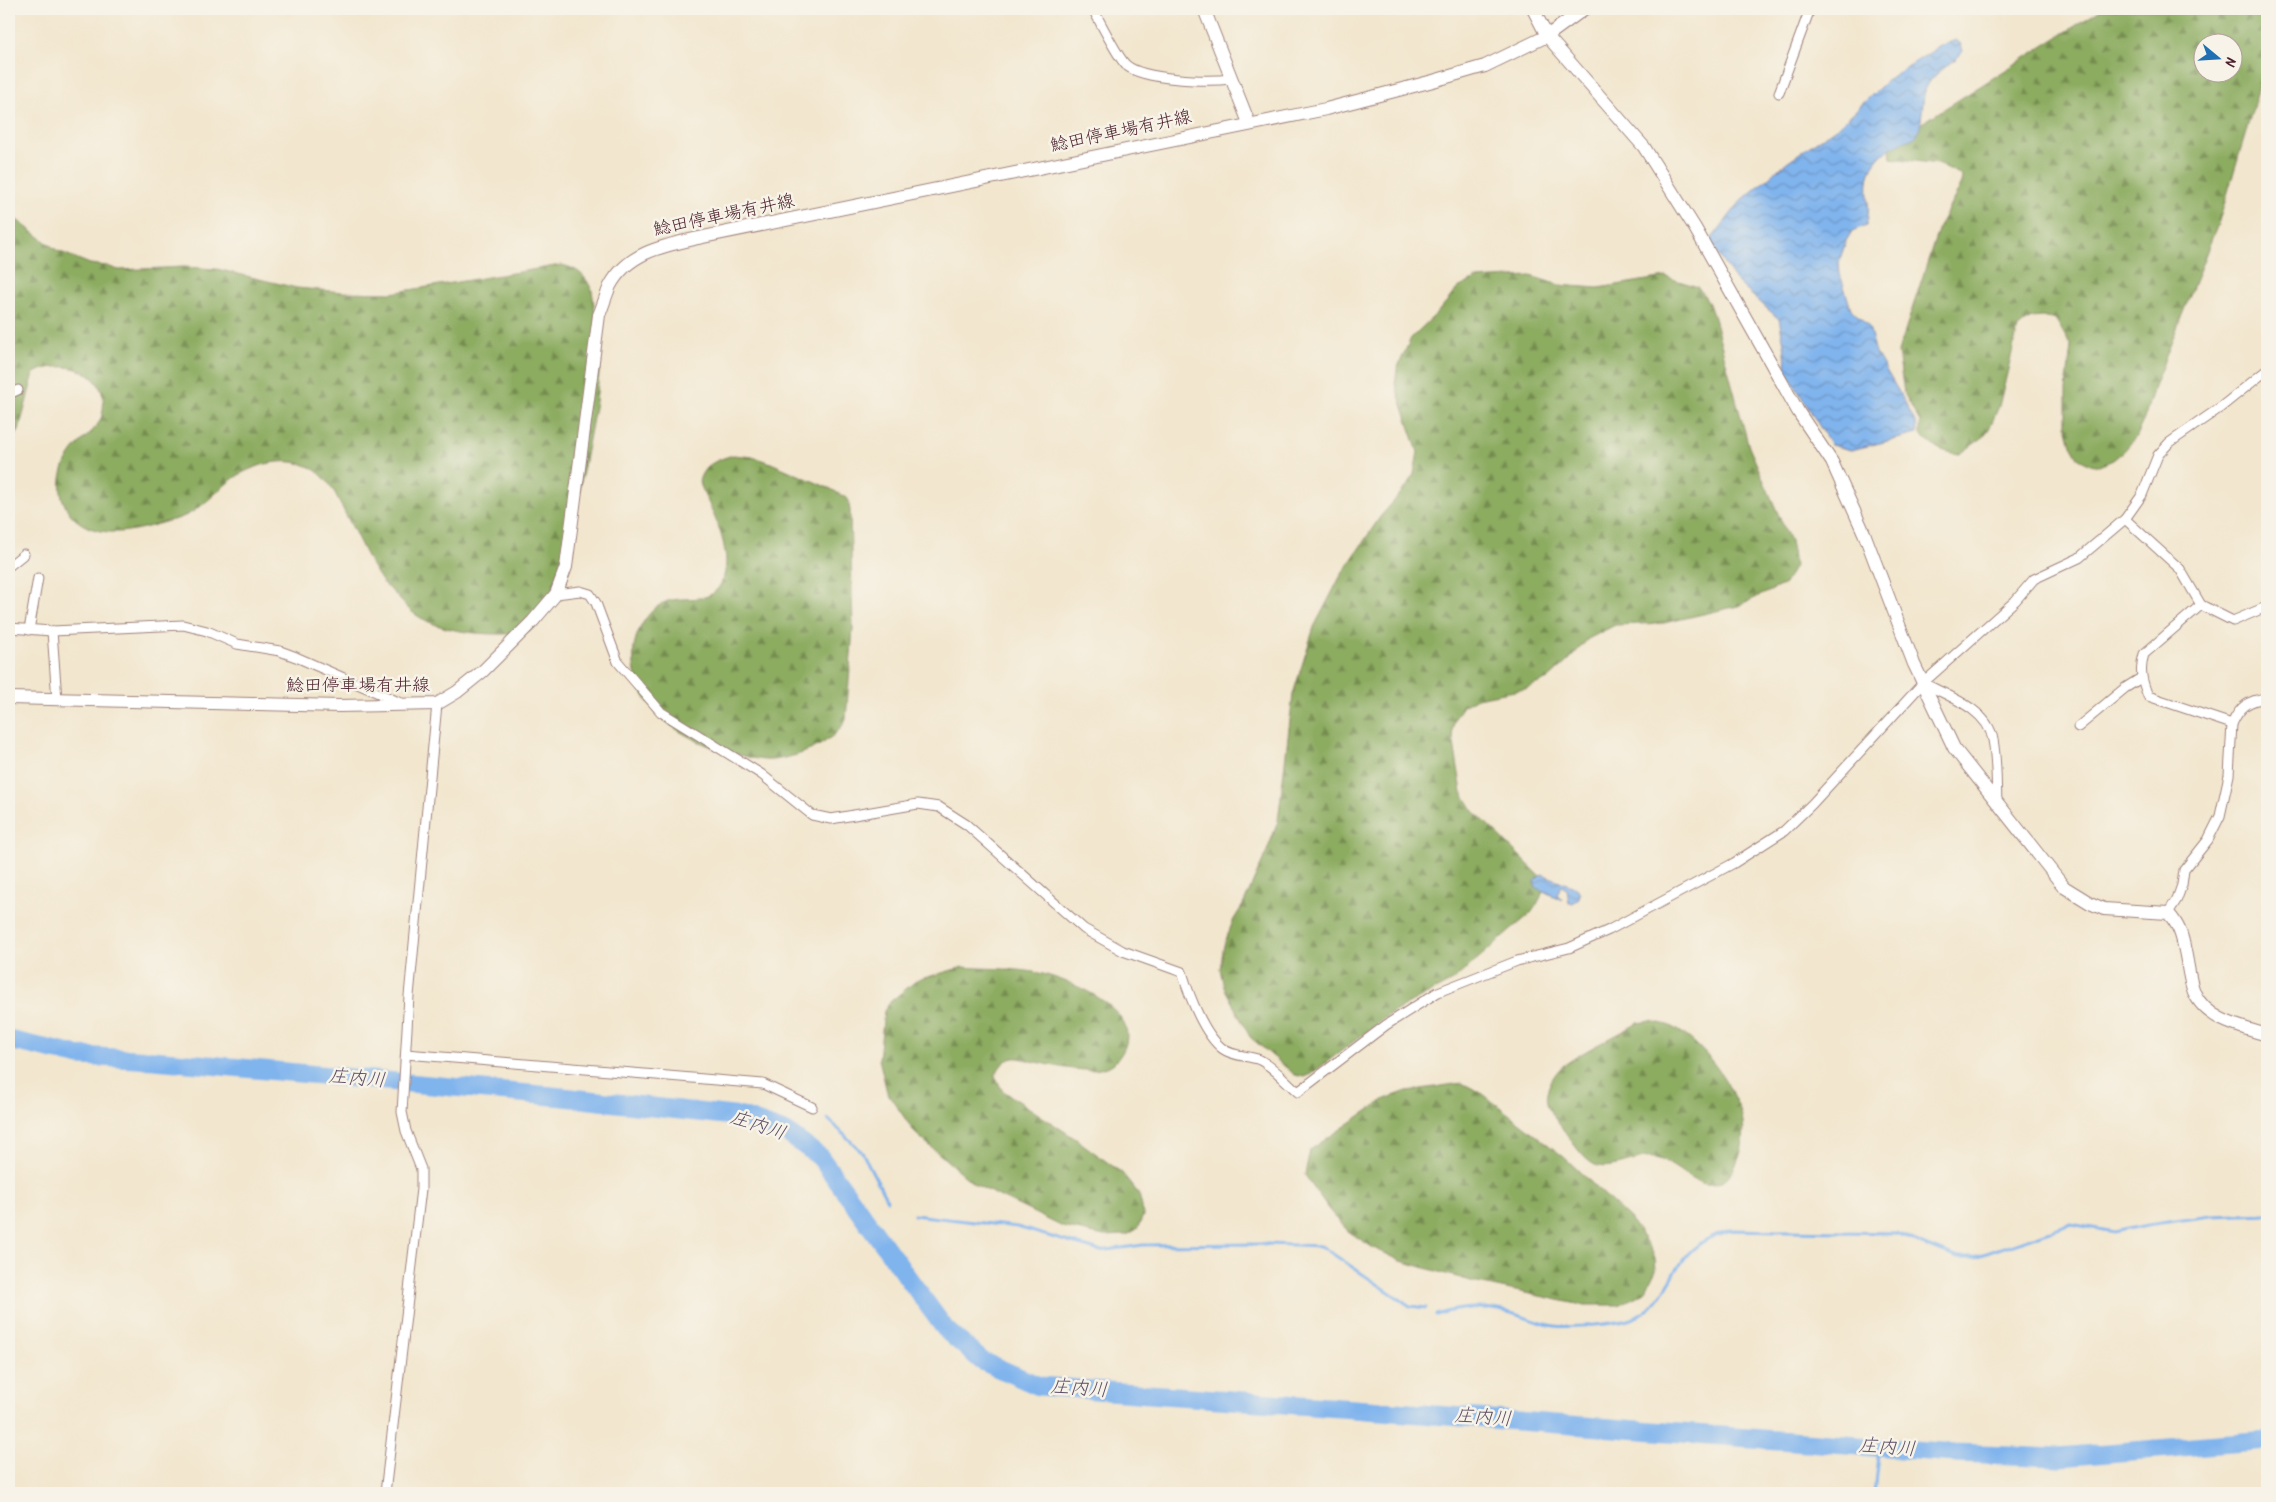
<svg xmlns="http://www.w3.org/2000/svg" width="2276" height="1502" font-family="Kalam,'Klee One',sans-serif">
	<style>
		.forest { fill: url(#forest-firs); stroke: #6b6646; fill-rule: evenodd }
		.water { fill: url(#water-waves); stroke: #656a8c }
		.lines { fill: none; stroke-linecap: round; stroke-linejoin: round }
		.stream { stroke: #80b4ed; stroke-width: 3 }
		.river { stroke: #80b4ed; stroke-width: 19 }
		.street-casing { stroke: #9e827c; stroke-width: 11 }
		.secondary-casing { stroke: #9e827c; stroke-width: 14 }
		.street { stroke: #fff; stroke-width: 9 }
		.secondary { stroke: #fff; stroke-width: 12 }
		.labels { text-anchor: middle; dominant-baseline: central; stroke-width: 5; stroke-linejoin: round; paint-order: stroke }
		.street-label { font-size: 18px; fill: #4a1f2b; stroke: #f7f3e8 }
		.water-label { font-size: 19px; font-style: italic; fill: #5a4c65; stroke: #f7f3e8 }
	</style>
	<defs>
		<pattern id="forest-firs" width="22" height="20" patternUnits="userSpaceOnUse" patternTransform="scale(1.25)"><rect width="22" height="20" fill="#8cac60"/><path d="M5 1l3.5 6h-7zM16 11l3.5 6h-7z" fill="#748b4f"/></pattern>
		<pattern id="water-waves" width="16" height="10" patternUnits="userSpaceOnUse" patternTransform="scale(1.25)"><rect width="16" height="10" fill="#80b4ed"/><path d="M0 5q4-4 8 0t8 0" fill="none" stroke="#6b92c0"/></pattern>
	</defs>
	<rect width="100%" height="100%" fill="#f7f3e8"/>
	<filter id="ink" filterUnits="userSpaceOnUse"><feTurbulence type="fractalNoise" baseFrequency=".02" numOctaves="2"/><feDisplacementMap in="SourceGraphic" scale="10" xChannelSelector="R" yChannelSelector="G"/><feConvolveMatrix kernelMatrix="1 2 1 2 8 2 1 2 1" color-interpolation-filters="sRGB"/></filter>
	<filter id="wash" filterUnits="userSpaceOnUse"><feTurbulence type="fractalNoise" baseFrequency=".0096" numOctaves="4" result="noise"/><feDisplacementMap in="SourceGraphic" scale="20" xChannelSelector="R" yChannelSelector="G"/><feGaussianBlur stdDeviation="1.12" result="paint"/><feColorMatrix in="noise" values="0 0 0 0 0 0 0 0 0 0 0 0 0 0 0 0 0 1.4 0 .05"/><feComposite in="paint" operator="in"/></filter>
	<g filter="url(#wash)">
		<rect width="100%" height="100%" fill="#f2e6ce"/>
		<g class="forest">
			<path d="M2102,9h165v52l-46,154 -67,172 -10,32 -9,19 -11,13 -11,9 -14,6 -12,-3 -8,-4 -8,-14 -5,-20v-35l5,-44 -15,-26 -14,-3 -11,1 -13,10 -19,78 -10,23 -7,9 -22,16c-18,-2 -28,-7 -40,-20v-12l-16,-29 -6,-41 41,-125 22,-42 1,-10 -24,-11 -47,-6 -1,-11 5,-7zM2204,42h30v30h-30z"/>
			<path d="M9,214l49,37 32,13 17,2 12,4 65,-3 33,2 80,19 46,4 48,1 170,-28c16,3 25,10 31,26l9,62 -5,49 -18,96 -31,113c-13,24 -26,23 -51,23 -24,0 -54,-4 -75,-16 -11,-6 -19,-16 -27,-25 -5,-5 -11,-9 -14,-15 -13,-18 -22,-41 -33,-61 -7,-14 -15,-34 -28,-44 -22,-18 -54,-12 -77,0 -20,11 -35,32 -55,42 -6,3 -13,5 -19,6 -29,9 -68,21 -94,-3 -20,-20 -16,-50 1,-70 11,-13 26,-20 28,-38 6,-40 -41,-52 -69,-37l-15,57 -10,13z"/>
			<path d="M1531,276l28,9 39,3 68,-11 32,10 10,14 6,17 35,129 41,94 5,25 -10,18 -47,22 -74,17 -49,2 -27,14 -19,21 -21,19 -23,10 -48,9 -14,8 -8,12 -3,13 10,61 11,18 69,68c4,13 -3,24 -11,35l-79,68 -62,33 -79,60 -7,3 -9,-2 -45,-38 -26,-50 -4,-18 4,-24 9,-24 10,-16 24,-54 11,-30 15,-127 21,-67 26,-50 40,-60 27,-31 7,-12 4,-22 -23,-68 2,-15 14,-31 26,-25 21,-25 17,-9z"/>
			<path d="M733,455l20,2 18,6 60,26 17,10 2,11 3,119 -7,90c-5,11 -13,17 -23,24 -14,9 -33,15 -50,17 -11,1 -26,-3 -37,-6 -52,-12 -108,-46 -102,-106 2,-19 16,-41 34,-47 13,-4 30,0 42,-6 14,-7 18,-29 15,-43 -3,-24 -17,-48 -26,-71 5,-17 18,-21 34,-26z"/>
			<path d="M963,967c24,2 58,1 80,7 33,9 113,41 73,87 -16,18 -63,4 -85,0 -5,-1 -13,-4 -18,-3 -10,2 -14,10 -18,18l7,14 74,49 46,34 17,21 3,13 1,9 -6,13 -10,6 -23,1 -41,-9 -89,-43 -59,-51 -28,-41 -8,-33 5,-48 7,-10 26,-21z"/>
			<path d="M1651,1021c7,2 15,3 22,6 23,13 46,39 58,64 4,10 11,20 12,31 4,21 -8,68 -38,62 -17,-4 -34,-23 -50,-26 -19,-3 -42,14 -60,7 -13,-6 -24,-26 -33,-37 -5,-7 -13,-16 -15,-25 -3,-12 7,-30 16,-37 23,-17 51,-29 75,-43z"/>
			<path d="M1462,1083l21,11 81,63 66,62 21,30 4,9 1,12 -11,22 -26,13h-37l-104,-22 -77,-22 -29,-14 -24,-16 -20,-22 -23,-34 5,-25 75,-51 22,-8z"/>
		</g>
		<g class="water">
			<path d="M1956,40l5,4 2,7c-10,15 -29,19 -37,37 -5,12 -3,42 -10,48 -3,3 -9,4 -13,6 -15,6 -27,15 -33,30 -6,18 2,37 -4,53l-14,6 -6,10 -7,21 1,12 11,35 18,18 7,26 30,51 10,20 1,10 -66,16 -20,-5 -44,-72 -3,-29 -5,-25 -42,-37 -28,-40 32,-41 46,-39 53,-37 50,-47 52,-33z"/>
			<path d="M1542,874l35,14 3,5 -1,5 -6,5h-4l-2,-14 -6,-3 -4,8 5,6 -27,-13v-6z"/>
		</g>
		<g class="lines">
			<g class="stream">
				<path d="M828,1119l34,33 25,48"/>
				<path d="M914,1215l103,12 83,24 43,-6 123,-1 55,2 89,60 16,2"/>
				<path d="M1436,1315c24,-8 51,-9 75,-2 15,4 29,11 44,13 16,2 61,-2 76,-7 31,-10 38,-43 57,-65 11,-12 28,-20 43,-24l165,3 59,24h20l96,-33 43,8 33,-7 64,-9 56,-2"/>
				<path d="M1874,1493l5,-46"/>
			</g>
			<path class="river" d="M9,1040l71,16 74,4 409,37 179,20 45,16 33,24 126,173 36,31 57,25 916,67 104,4 208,-17"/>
		</g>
	</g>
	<g filter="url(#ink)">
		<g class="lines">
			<g class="street-casing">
				<g id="street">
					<path d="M1093,9c6,11 25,49 33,56 17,15 82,17 105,14"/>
					<path d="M1779,93l31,-84"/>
					<path d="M9,394l9,-4"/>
					<path d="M2125,519l55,50 21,36 -57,49c-5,16 -2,27 4,42l84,28 -3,51 -9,41 -12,24 -24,30 -2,15 -5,14 -9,14"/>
					<path d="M9,566l15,-12"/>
					<path d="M556,594l24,-3 10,3 6,9 22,59 43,50 100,62 51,41 19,4 87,-15 21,3 28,18 117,104 39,22 59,21c7,23 22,63 41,77 11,8 25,6 37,11 14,7 26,22 38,32l88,-67 52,-33 79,-31 52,-13 40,-18 125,-67 50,-32 28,-27 111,-121 92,-82 19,-22 45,-21 46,-39 17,-24 16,-40 11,-12 52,-36 46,-37"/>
					<path d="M2201,605l32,16 33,-14"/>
					<path d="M9,628l43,3 131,-6 24,6 30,13 43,7 16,6 105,46"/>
					<path d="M29,630l9,-52"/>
					<path d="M52,631l5,69"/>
					<path d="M1923,683c25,13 65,26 70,57 4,20 3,42 4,63"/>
					<path d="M2232,724c8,-18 17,-24 35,-26"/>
					<path d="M2078,727l47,-39 16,-10"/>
					<path d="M406,1054l357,30 49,23"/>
					<path d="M385,1493l36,-304v-20l-15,-38 -4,-19 7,-116 28,-292"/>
				</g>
			</g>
			<g class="secondary-casing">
				<g id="secondary">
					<path d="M1204,9l45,114"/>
					<path d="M1533,9l14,27 97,111 51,81 104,185 33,49 32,71 50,131 40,84 110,139 26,16 14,6 64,4c11,12 14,22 17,38 3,13 4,28 9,41 12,28 47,35 73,43"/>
					<path d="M9,698l330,8 98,-2 20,-12 26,-21 50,-50 23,-27 10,-27 33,-252c4,-9 7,-20 11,-29 19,-36 58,-41 93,-49l623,-128 107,-28 52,-15 62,-30 37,-27"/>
				</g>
			</g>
			<use href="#street" class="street"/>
			<use href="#secondary" class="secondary"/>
		</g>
	</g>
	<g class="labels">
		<g class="street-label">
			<text transform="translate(1121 132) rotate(-12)">鯰田停車場有井線</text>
			<text transform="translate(724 216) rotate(-12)">鯰田停車場有井線</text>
			<text x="358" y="686">鯰田停車場有井線</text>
		</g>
		<g class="water-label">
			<text transform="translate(357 1079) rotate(5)">庄内川</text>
			<text transform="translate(758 1126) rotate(18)">庄内川</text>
			<text transform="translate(1079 1389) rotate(4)">庄内川</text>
			<text transform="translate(1483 1418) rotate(4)">庄内川</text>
			<text transform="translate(1887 1448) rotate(4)">庄内川</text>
		</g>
	</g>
	<rect width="2276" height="1502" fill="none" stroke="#f7f3e8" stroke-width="30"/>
	<g transform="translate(2218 58) rotate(108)"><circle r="24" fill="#f7f3e8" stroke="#b29e9c"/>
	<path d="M0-4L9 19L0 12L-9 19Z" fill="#1f6fb2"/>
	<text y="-8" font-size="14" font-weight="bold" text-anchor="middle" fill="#4a1f2b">N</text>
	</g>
</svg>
